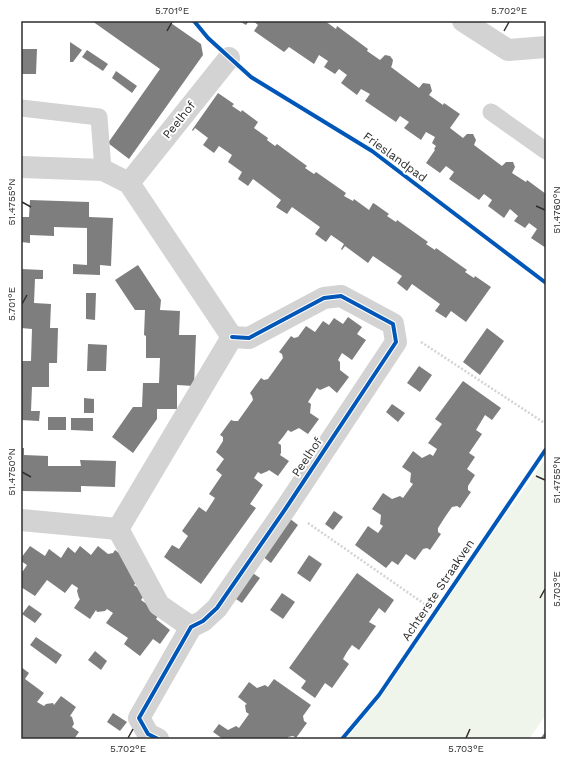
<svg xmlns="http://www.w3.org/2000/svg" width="567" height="760" font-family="'Work Sans',sans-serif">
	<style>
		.green { fill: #f0f5eb }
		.building { fill: #7e7e7e }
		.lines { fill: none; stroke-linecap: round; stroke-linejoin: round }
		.path { stroke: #d3d3d3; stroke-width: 2.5; stroke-dasharray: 2 2; stroke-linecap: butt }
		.lane { stroke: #d3d3d3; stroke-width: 17 }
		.street { stroke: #d3d3d3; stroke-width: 22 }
		.cycleway-casing { stroke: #fff; stroke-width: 6 }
		.cycleway { stroke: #0057b8; stroke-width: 4 }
		.ticks { fill: none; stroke: #2e2e2e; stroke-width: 1.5 }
		.labels { text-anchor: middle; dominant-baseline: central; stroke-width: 4; stroke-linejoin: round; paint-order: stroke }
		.street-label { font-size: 12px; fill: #2e2e2e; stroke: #fff }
		.neatline { fill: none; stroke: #2e2e2e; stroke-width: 1.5 }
		.ticks-label { font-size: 10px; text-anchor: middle; fill: #2e2e2e }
	</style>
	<rect width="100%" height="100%" fill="#fff"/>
	<path class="green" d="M546,458v257l-17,24h-183z"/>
	<g class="building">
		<path d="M92,21h76l33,23 2,11 -74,104 -21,-16 52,-74z"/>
		<path d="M239,21h10l-3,4z"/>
		<path d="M253,21h72l11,8 1,-3 31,23 -1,2 13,9 5,-5 5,1 3,4 -1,5 -1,2 28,21 4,-5 7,1 2,7 -3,4 14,10 1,-2 16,11 -10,14 13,10 4,-4h6l3,6 -2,5 28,21 4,-4h7l2,5 -3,6 14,9 1,-2 19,14v54l-15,-10 6,-9 -8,-6 -4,5 -11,-7 4,-5 -8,-7 -6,9 -16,-12 4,-6 -8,-6 -5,6 -30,-21 5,-7 -8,-6 -6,7 -14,-10 9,-13 -1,-1 2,-3 -4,-3 3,-6 -9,-5 -5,8 -17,-12 5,-6 -9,-6 -4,6 -31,-21 5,-7 -9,-5 -4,6 -16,-12 6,-8 -8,-6 -4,5 -11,-7 4,-6 -9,-6 -5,9 -25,-17 -5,5 -30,-21 4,-6z"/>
		<path d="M70,42l12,8 -9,12h-3z"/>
		<path d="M21,49h16l-1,25h-15z"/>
		<path d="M87,50l21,14 -5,7 -21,-14z"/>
		<path d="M116,71l21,15 -5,7 -20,-15z"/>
		<path d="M218,93l16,11 -2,2 9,6 1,-2 16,12 -4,6 14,10 -1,2 8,6 2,-2 30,22 -2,2 9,6 2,-2 30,21 -2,3 9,5 1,-2 15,11 4,-7 2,1 14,10 -2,2 9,6 1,-2 31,22 -2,2 9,6 1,-2 31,22 -2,2 9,6 1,-2 16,11 -25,35 -15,-11 -5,7 -11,-7 5,-7 -28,-20 -5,7 -10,-8 5,-7 -29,-20 -5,7 -23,-17 -3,4 -1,-1 3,-5 -13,-9 -5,7 -11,-8 5,-7 -28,-20 -5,7 -11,-7 5,-7 -28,-21 -5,7 -10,-7 4,-7 -14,-10 4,-7 -13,-9 -5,7 -11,-8 5,-7 -13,-10 -2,3 -1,-1z"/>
		<path d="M30,200l59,2v15l24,1 -2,48 -11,-1v10l-27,-1v-10l14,1v-37l-33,-1v9l-24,-1v8l-9,-1v-25h8z"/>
		<path d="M138,265l23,35 -1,10 20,1 -1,24h17l-1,25 -1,26 -17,-1v24h-20v10l-24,34 -21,-16 21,-30h9l1,-24h16l1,-25h-14v-22l-2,-1 1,-25h-10l-20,-30z"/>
		<path d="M21,269l22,1v9h-8l-1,24 17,1 -1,24h8l-1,35h-8v24h-17l-1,24h9l-1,10 -18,-1v-59h10l1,-32 -11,-1z"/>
		<path d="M86,293h10l-1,27 -9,-1z"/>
		<path d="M348,317l14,10 -5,7 9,6 -14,20 -10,-7 -4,7 2,2v8l9,7 -12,16 -8,-7 -9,4 -3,-2 -9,14 3,2 -1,9 9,6 -11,15 -9,-6 -8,4 -3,-2 -5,7 -5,6 3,2v8l-1,2 9,6 -11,15 -9,-6 -1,1 -7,3 -3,-2 -4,6 9,7 -13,19 6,4 -55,76 -37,-27 8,-12 7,4 9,-13 -6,-5 17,-24 7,5 9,-14 -6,-4 13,-19 -6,-5 8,-11 -8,-7 7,-11v-4l-3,-2 11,-15 3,1h4l15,-21 -1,-4 -2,-3 11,-15 3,2 4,-1 15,-21 -1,-4 -3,-2 12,-16 3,2 4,-1 8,-11 9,6 8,-11 6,4 5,-7 9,6z"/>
		<path d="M487,328l17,13 -24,34 -17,-13z"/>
		<path d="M88,344l19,1 -1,26h-19z"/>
		<path d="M419,366l13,9 -12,17 -13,-9z"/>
		<path d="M463,381l38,27 -9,12 -7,-5 -9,15 6,4 -13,19 6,4 -8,12 8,6 -7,11v4l3,2 -11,16 -3,-2 -5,1 -7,10 -7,11v4l3,2 -11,16 -3,-2 -4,1 -8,11 -9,-6 -8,11 -6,-4 -6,7 -31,-23 13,-19 10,7 5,-7 -3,-2 1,-9 -9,-6 11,-16 9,6 8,-3 3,2 10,-14 -3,-2 1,-9 -9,-6 11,-16 9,7 8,-4 3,2 4,-7 -9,-6 14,-19 -7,-5z"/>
		<path d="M84,398l10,1v14h-10z"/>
		<path d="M392,404l13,9 -7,9 -12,-10z"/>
		<rect x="48" y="417" width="18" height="13"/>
		<path d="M71,418h22v13l-22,-1z"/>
		<path d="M21,448h3v7l24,1v10h33l-1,-6 36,1 -1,26 -34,-1v6l-59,-1z"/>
		<path d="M334,511l9,6 -10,13 -8,-6z"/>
		<path d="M289,518l9,7 -27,38 -9,-7z"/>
		<path d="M30,546l15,10 4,-7 12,9 7,-11 7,6 5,-7 11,9 7,-9 10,8 5,-1 2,-3 8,6 17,20 -6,9 12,8 -5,7 19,13 -4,6 14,11 -10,14 -7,-5 -13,17 -16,-12 4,-6 -22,-15 7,-10 -6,-4 -2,2 -8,1 -1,-2 -6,9 -16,-11 6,-9 -1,-1 -2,-7 1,-3 -6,-4 -7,9 -18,-13 -12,16 -14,-9v-13l6,-9 -6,-4v-3z"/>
		<path d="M309,555l13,9 -12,18 -13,-9z"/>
		<path d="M251,572l9,6 -18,25 -9,-6z"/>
		<path d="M357,573l37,27 -9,13 -6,-5 -10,14 7,4 -17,24 -7,-5 -5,7 -4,7 6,5 -17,24 -7,-5 -10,15 -14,-10 5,-7 -17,-13z"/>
		<path d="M282,593l13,9 -12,17 -13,-9z"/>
		<path d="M29,605l13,9 -7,9 -13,-9z"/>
		<path d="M36,637l26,18 -6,9 -26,-19z"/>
		<path d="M95,651l12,10 -6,9 -13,-10z"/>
		<path d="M21,667l8,6 -4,6 19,14 -7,9 7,4 2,-2 7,-1 1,2 7,-9 15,11 -6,9 2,1 2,7 -2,3 7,5 -5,7h-53z"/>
		<path d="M274,679l37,26 -8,11 1,5 3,2 -11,15 -3,-2 -5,1 -1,2h-64l-10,-7 6,-8 9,6 8,-4 3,2 10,-14 -3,-2 -1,-7 2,-1 -9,-7 11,-15 8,6 8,-3 3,2z"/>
		<path d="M113,713l14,9 -7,9 -13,-9z"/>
		<path d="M546,731v8h-6z"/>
	</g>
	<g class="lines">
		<g class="path">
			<path d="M421,342l125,82"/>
			<path d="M308,523l128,89"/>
		</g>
		<g class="lane">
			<path d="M21,108l78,9 4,53"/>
			<path d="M491,112l55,39"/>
		</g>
		<g class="street">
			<path d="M463,21l45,29 38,-3"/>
			<path d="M21,167l82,3 26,13 103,154"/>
			<path d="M129,183l100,-125"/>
			<path d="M21,520l97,9"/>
			<path d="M118,529l114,-192"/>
			<path d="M118,529l41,76 32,22"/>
			<path d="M158,739l-10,-5 -9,-16 52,-91 12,-6 14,-13 69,-100 110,-166 -3,-18 -52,-28 -17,2 -75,40 -17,-1"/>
		</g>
		<g class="cycleway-casing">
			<g id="cycleway">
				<path d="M194,21l14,17 43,39 121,74 174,132"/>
				<path d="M158,739l-10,-5 -9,-16 52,-91 12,-6 14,-13 69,-100 110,-166 -3,-18 -52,-28 -17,2 -75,40 -17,-1"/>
				<path d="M342,739l37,-44 167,-246"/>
			</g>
		</g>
		<use href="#cycleway" class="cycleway"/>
	</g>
	<path class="ticks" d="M167,31l5,-9M504,31l5,-9M22,202l9,5M536,206l9,4M22,304l5,-9M22,472l9,5M536,476l9,4M540,598l5,-9M128,738l5,-9M466,738l4,-9"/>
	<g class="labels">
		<g class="street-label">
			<text transform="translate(179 120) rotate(-51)">Peelhof</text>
			<text transform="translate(395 157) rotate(36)">Frieslandpad</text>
			<text transform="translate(307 457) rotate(-56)">Peelhof</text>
			<text transform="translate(438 590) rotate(-56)">Achterste Straakven</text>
		</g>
	</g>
	<rect width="567" height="760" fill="none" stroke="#ffffff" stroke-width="44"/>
	<rect x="22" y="22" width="523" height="716" class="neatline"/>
	<g class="ticks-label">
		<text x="172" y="14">5.701°E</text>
		<text x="509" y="14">5.702°E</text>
		<text transform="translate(11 202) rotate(-90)" y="4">51.4755°N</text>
		<text transform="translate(556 210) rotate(-90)" y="4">51.4760°N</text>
		<text transform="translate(11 304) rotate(-90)" y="4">5.701°E</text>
		<text transform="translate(11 472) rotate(-90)" y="4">51.4750°N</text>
		<text transform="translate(556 480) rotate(-90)" y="4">51.4755°N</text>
		<text transform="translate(556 589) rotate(-90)" y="4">5.703°E</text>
		<text x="128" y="752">5.702°E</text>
		<text x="466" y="752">5.703°E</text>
	</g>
</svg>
